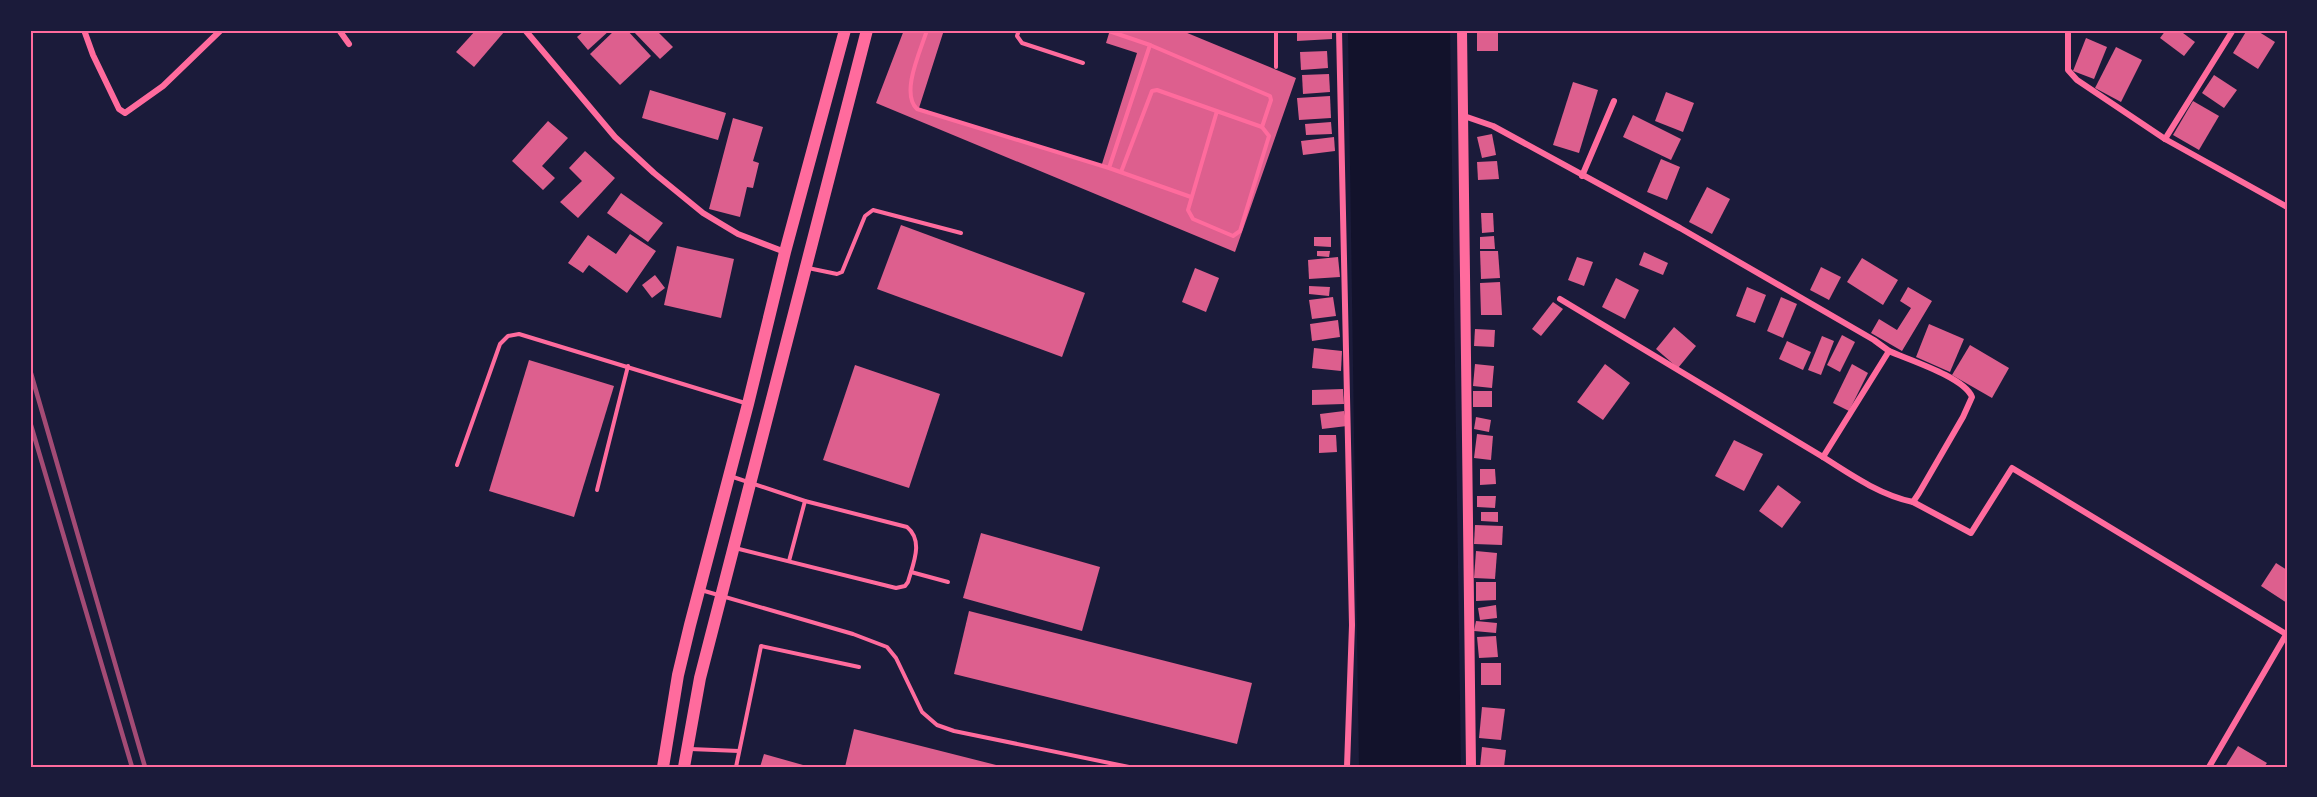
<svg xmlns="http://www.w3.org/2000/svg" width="2317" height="797" font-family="'Noto Serif',serif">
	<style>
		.water { fill: #12122b }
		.building { fill: #dd5f8e }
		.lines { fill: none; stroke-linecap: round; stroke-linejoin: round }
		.service { stroke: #ff6b9d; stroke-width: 4 }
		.minor { stroke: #ff6b9d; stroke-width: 6 }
		.tertiary { stroke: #ff6b9d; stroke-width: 10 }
		.primary { stroke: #ff6b9d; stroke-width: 12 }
		.rail { stroke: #a44b75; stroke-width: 4.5 }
		.neatline { fill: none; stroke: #ff6b9d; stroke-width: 2 }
	</style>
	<rect width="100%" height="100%" fill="#1b1b3a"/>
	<path class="water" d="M1348,30h102l11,737h-102z"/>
	<g class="building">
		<path d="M476,30h26l2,2 -30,35 -18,-15z"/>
		<path d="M585,30h25l-22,20 -11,-13z"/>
		<path d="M615,30h12l24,26 -31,29 -30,-31z"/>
		<path d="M632,30h24l17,17 -13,12z"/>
		<path d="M904,30h40l-25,78 182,59 36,-114 -31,-10 4,-13h70l116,48 -61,174 -359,-149z"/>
		<path d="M1297,30h35v9l-35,2z"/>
		<path d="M2166,30h13l16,12 -11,14 -24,-18z"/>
		<path d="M2247,30h9l19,12 -17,27 -25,-16z"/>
		<path d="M1498,32v19h-21v-18z"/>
		<path d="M2086,38l21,9 -13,32 -21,-8z"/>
		<path d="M2116,47l26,13 -21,42 -26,-14z"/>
		<path d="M1327,51l1,17 -27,2 -1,-18z"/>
		<path d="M1329,74l1,18 -27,2 -1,-19z"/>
		<path d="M2214,75l23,15 -13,18 -22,-15z"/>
		<path d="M1573,82l25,8 -19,63 -26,-8z"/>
		<path d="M650,90l76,23 -8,27 -76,-22z"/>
		<path d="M1666,92l28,11 -11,29 -28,-11z"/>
		<path d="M1330,96l1,22 -32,2 -2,-22z"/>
		<path d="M2193,101l26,15 -20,34 -26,-15z"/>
		<path d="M1633,115l48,24 -10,21 -48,-23z"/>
		<path d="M733,118l30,9 -10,34 6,2 -6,25 -6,-1 -7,30 -31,-8z"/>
		<path d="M548,121l20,17 -26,28 13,12 -12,12 -31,-29z"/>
		<path d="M1331,122l1,12 -26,1 -1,-11z"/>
		<path d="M1492,134l4,21 -14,3 -5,-21z"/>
		<path d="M1334,137l1,14 -32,4 -2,-14z"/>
		<path d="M585,151l30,27 -37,40 -18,-16 22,-21 -13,-13z"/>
		<path d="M1661,159l19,8 -13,33 -20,-8z"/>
		<path d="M1497,161l2,18 -21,1 -1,-18z"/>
		<path d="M1707,187l23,12 -18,35 -23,-12z"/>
		<path d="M621,193l42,30 -15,19 -41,-29z"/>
		<path d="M1481,213h12l1,19 -12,1z"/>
		<path d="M901,225l184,68 -23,64 -185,-68z"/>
		<path d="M630,234l26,17 -29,42 -38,-28 -6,8 -15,-10 20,-28 28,19z"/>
		<path d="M1494,236l1,13h-15v-12z"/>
		<path d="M1314,237h17v10l-17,-1z"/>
		<path d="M677,246l57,13 -13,59 -57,-13z"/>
		<path d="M1317,251h13l-1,6 -12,-1z"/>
		<path d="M1480,251h18l2,27 -19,1z"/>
		<path d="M1644,252l24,11 -5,12 -24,-10z"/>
		<path d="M1338,257l2,20 -31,2 -1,-19z"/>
		<path d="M1577,257l16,5 -9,24 -16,-6z"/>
		<path d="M1862,258l36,22 -15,25 -36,-23z"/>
		<path d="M1821,267l20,10 -12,23 -19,-10z"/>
		<path d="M1195,268l24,10 -13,34 -24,-10z"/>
		<path d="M655,275l10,13 -13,10 -10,-13z"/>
		<path d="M1616,278l23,12 -14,29 -23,-12z"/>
		<path d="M1500,282l2,33h-21l-1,-32z"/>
		<path d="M1309,286l21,1 -1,9 -20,-2z"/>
		<path d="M1747,287l19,8 -11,28 -19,-7z"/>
		<path d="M1908,287l24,14 -30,50 -31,-18 8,-14 18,11 14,-22 -11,-7z"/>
		<path d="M1333,297l3,19 -24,3 -3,-19z"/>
		<path d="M1781,297l16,7 -14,34 -16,-7z"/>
		<path d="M1553,302l10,7 -22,27 -9,-7z"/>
		<path d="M1338,320l2,17 -28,4 -2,-17z"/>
		<path d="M1929,324l35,15 -14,33 -34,-15z"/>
		<path d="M1674,327l22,19 -18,22 -22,-19z"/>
		<path d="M1475,329l20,1 -1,17 -20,-1z"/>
		<path d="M1842,335l13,7 -15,30 -13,-7z"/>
		<path d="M1822,336l12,5 -13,34 -13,-5z"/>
		<path d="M1787,341l24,11 -8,18 -24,-11z"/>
		<path d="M1970,345l39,23 -17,30 -40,-23z"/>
		<path d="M1314,348l28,3 -1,20 -29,-3z"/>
		<path d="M529,360l85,26 -40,131 -85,-26z"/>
		<path d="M1475,364l19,2 -2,22 -19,-2z"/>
		<path d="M1605,364l25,19 -27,37 -26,-18z"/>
		<path d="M1852,364l16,9 -19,38 -16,-8z"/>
		<path d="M855,365l85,29 -31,94 -86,-28z"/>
		<path d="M1343,389l1,15 -32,1v-15z"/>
		<rect x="1473" y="391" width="19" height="16"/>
		<path d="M1344,411l3,15 -25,3 -2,-15z"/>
		<path d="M1476,417l15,3 -2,12 -15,-3z"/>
		<path d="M1477,434l16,2 -2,24 -17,-2z"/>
		<path d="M1319,435h17l1,17 -18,1z"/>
		<path d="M1734,440l29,14 -19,37 -29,-15z"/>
		<path d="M1480,469h15l1,15 -16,1z"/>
		<path d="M1778,485l23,17 -19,26 -23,-17z"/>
		<path d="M1477,496h19l-1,12 -18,-1z"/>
		<path d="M1481,512h17v10l-17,-1z"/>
		<path d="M1475,525l28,1 -1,19 -28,-1z"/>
		<path d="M981,533l119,34 -18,64 -119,-33z"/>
		<path d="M1476,551l21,2 -2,26 -21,-1z"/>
		<path d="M2276,563l11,7v33l-26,-17z"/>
		<path d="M1476,582h20v18l-20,1z"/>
		<path d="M1496,605l1,13 -17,2 -2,-12z"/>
		<path d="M969,611l283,72 -15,61 -283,-70z"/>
		<path d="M1476,621l21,2 -1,10 -22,-2z"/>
		<path d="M1496,636l2,21 -19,1 -2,-21z"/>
		<rect x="1481" y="663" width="20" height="22"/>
		<path d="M1482,707l23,2 -4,31 -22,-2z"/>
		<path d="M854,729l146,37v1h-155z"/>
		<path d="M2238,746l29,17 -3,4h-39z"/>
		<path d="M1482,747l24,3 -2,17h-24z"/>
		<path d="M764,754l39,11 -1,2h-42z"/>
	</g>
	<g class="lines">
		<g class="service">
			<path d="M927,30c-6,20 -27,63 -10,79l192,59 41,-123 -44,-15"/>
			<path d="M1019,30l-2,6 5,7 61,20"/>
			<path d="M1276,30v37"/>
			<path d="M1150,45l120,51 1,4 -9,27"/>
			<path d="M1109,168l82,29"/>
			<path d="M1121,172l31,-81 5,-1 105,37 7,9 -29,95 -7,5 -40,-17 -5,-9 29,-99"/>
			<path d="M808,268l29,6 5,-2 23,-56 8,-6 88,23"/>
			<path d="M457,465l43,-121 8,-8 11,-2 226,69"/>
			<path d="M730,476l75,25 102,26c17,14 6,37 1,55l-3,4 -9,2 -161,-40"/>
			<path d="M597,490l31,-124"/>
			<path d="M789,561l16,-60"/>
			<path d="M911,572l37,10"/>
			<path d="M701,590l152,44 34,13 9,11 26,54 15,13 17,6 175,36"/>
			<path d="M690,749l49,2"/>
			<path d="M736,767l25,-121 98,21"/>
		</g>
		<g class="minor">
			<path d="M84,30l9,25 26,54 6,4 38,-27 58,-56"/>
			<path d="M339,30l10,14"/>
			<path d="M525,30l90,107 39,36 49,40 35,21 47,18"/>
			<path d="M1339,30l13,595 -5,142"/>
			<path d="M2068,30v40l9,10 88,59 122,68"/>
			<path d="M1464,116l29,10 187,102 194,112 15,11 -66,106 -263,-158"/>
			<path d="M2165,139l68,-109"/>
			<path d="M1582,176l32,-75"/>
			<path d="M1823,457c28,18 57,38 90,45l6,-9 44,-76 9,-20c-8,-20 -63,-37 -83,-46"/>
			<path d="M1913,502l58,31 41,-65 274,166"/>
			<path d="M2209,767l78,-134"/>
		</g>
		<path class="tertiary" d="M1462,30l9,737"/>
		<g class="primary">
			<path d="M663,767l15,-92 12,-50 58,-221 37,-152 60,-222"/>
			<path d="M684,767l16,-89 167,-648"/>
		</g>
		<g class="rail">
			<path d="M30,370l115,397"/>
			<path d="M30,422l102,345"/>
		</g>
	</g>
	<rect width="2317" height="797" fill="none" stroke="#1b1b3a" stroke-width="63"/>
	<rect x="32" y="32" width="2254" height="734" class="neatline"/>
</svg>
